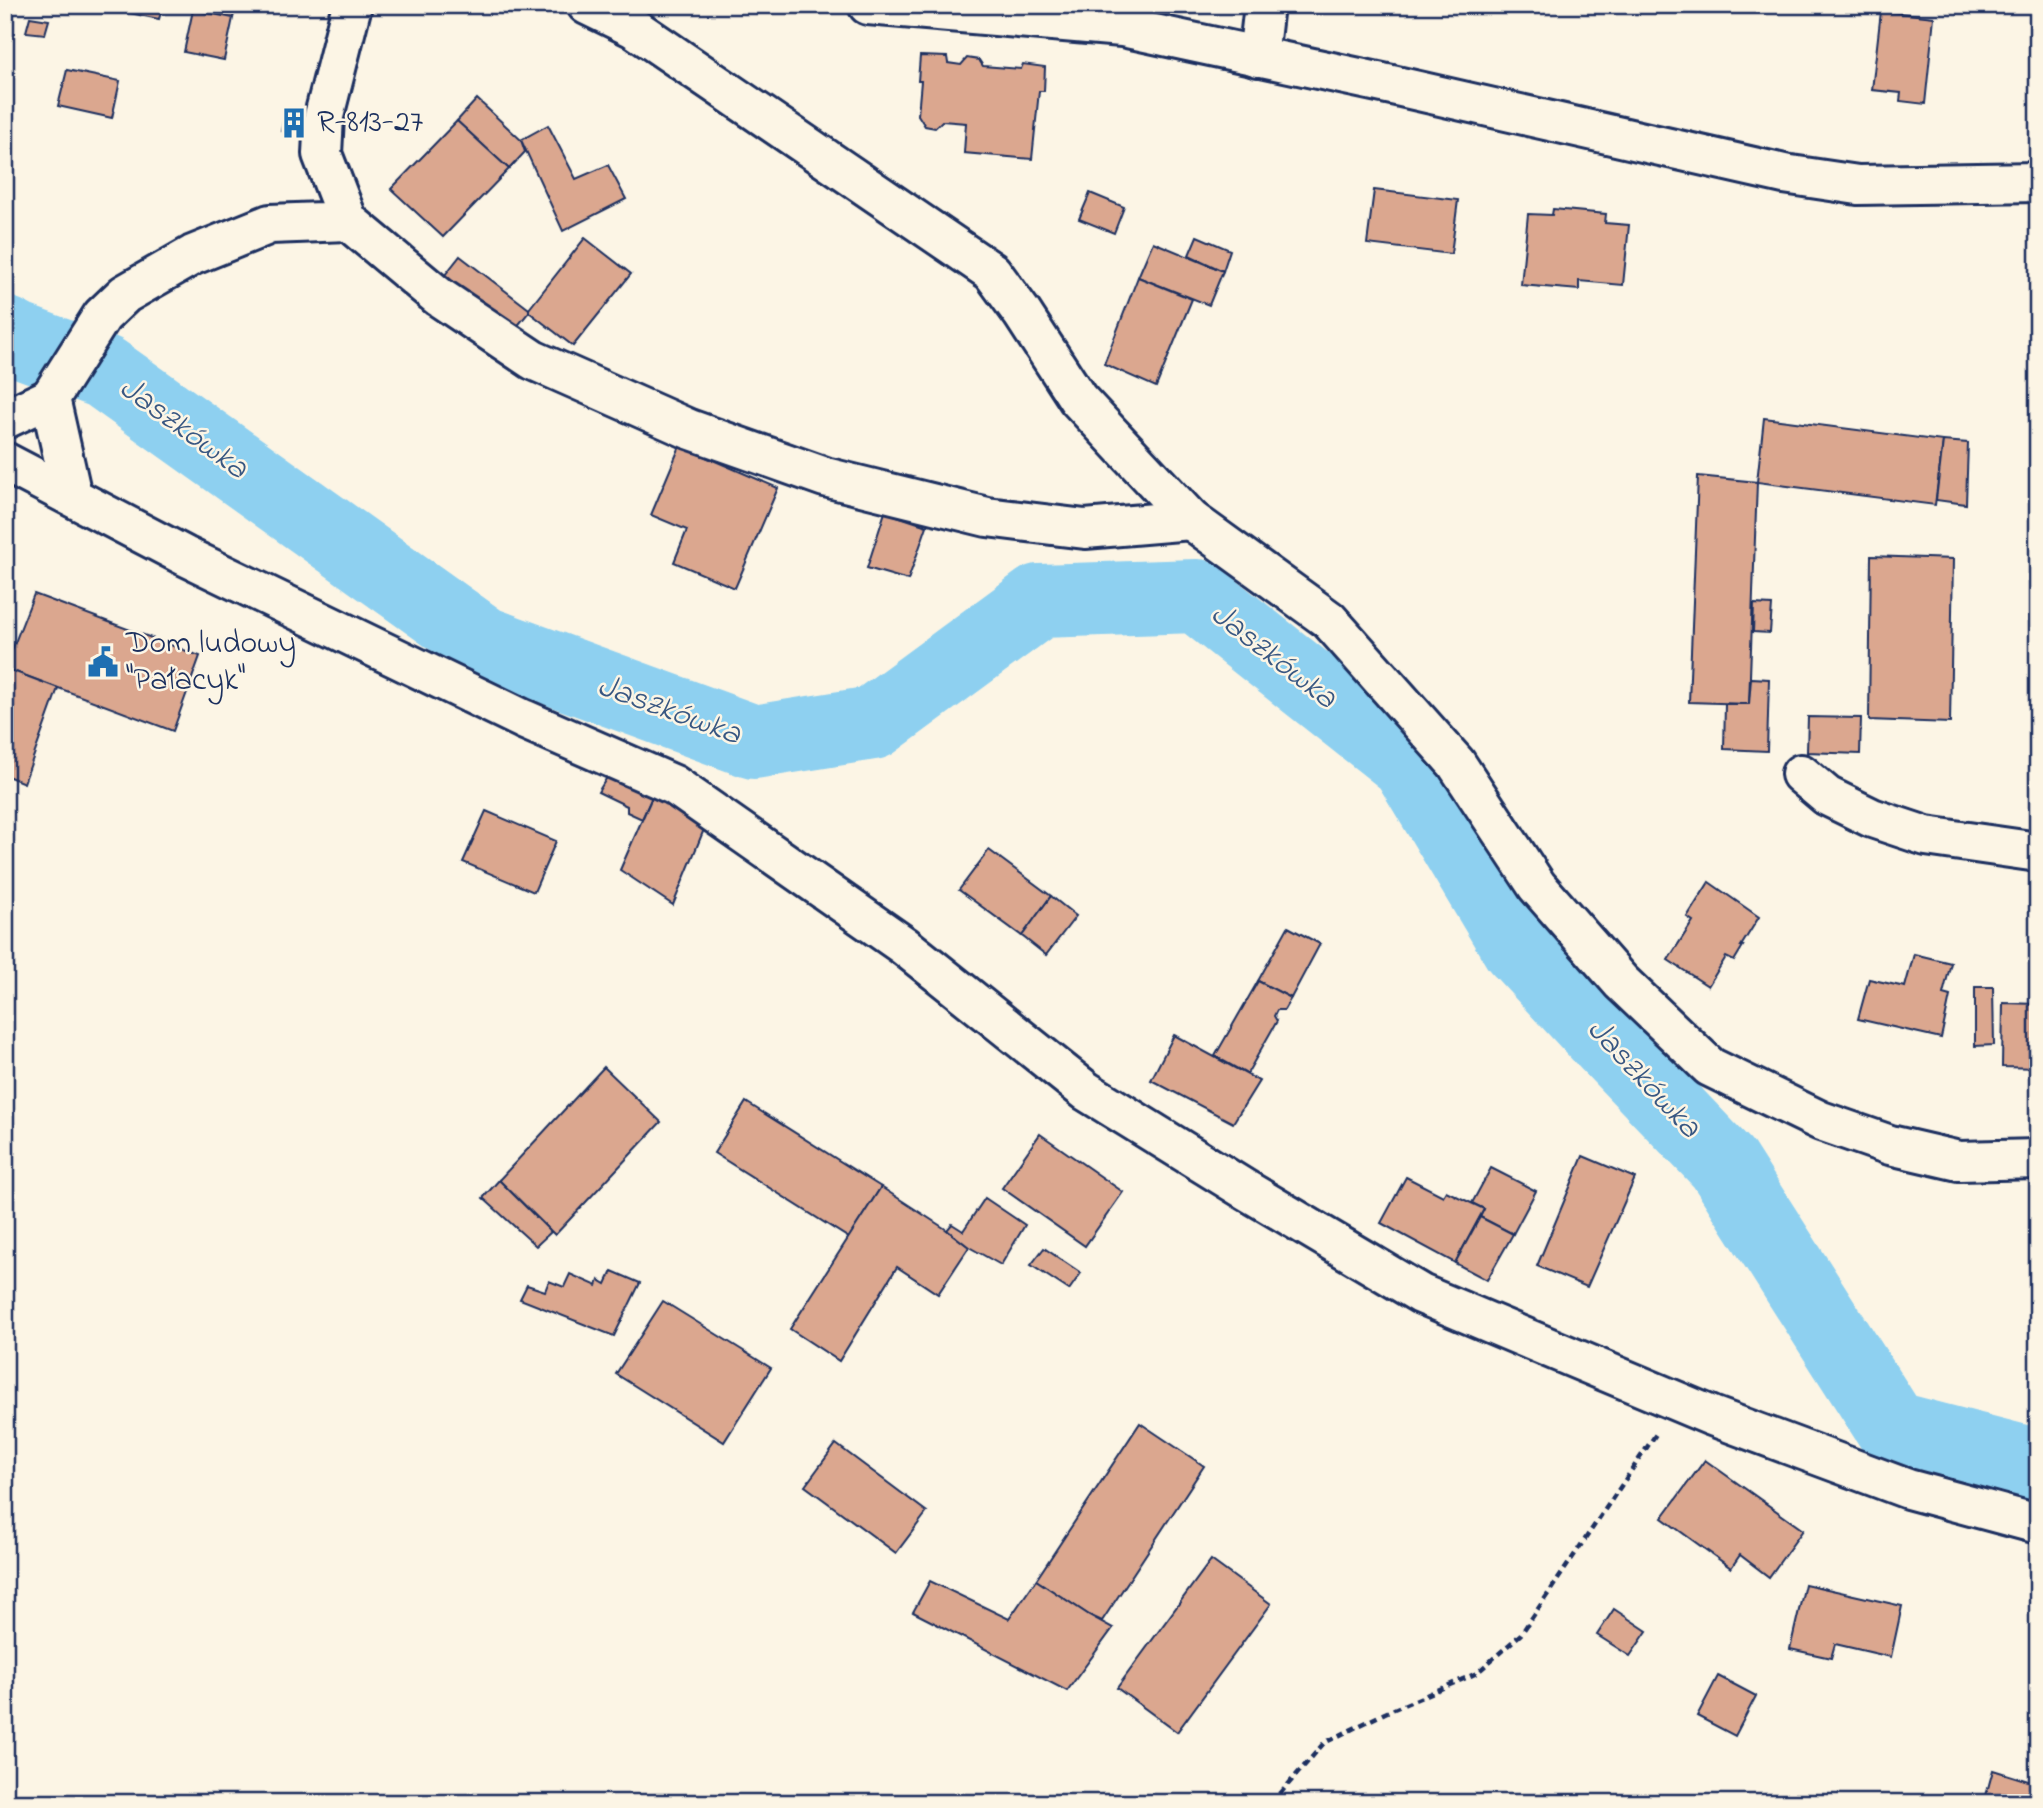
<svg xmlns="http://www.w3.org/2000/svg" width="2043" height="1808" font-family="'Indie Flower',sans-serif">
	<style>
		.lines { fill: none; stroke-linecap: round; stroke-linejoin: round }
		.river { stroke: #8ed0f0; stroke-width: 74 }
		.building { fill: #dba78f; stroke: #1b2f5e; stroke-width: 2 }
		.minor-casing { stroke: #1b2f5e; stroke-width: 44 }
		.path { stroke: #1b2f5e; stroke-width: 4.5; stroke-dasharray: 7 5; stroke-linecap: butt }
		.minor { stroke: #fcf5e5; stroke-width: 38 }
		.labels { text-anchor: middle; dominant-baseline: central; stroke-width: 5; stroke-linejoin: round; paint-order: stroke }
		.poi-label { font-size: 32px; fill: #1b2f5e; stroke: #fcf5e5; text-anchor: start }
		.water-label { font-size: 33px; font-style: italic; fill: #385782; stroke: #fcf5e5 }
	</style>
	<rect width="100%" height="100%" fill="#fcf5e5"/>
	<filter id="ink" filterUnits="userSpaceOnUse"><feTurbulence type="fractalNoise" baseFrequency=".0143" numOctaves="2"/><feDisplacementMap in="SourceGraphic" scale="14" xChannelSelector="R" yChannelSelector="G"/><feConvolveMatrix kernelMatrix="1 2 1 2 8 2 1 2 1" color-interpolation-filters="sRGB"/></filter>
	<g filter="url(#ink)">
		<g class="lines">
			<path class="river" d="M5,333l13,7 86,32 380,271 270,99 119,-19 166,-122 158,-5 211,167 110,184 90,97 115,120 169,264 146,38"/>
		</g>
		<g class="building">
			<path d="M116,5h47l-4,14 -44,-9z"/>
			<path d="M171,5h65l-3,13z"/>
			<path d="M193,10l40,8 -9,42 -40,-8z"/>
			<path d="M1881,11l53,6 -9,87 -25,-3 1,-8 -29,-3z"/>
			<path d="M30,17l19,3 -4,14 -19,-2z"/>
			<path d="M920,56l27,1 1,6 13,2 6,-7 12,2 4,6 38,3 2,-5 22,3 -1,24h-5l-7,68 -68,-6 2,-30 -24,-2 -7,7 -10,-2 -7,-11 3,-34h-3z"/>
			<path d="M67,70l53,11 -8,37 -54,-12z"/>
			<path d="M477,99l44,41 4,12 -16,17 -52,-48z"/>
			<path d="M285,111l22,5 -5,20 -21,-5z"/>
			<path d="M457,121l52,48 -66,68 -52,-48z"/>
			<path d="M548,125l28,54 32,-14 18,34 -63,32 -42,-91z"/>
			<path d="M1374,190l84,10 -7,54 -84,-10z"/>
			<path d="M1090,193l34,14 -10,26 -35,-14z"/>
			<path d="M1553,209l53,5 -1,9 24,2 -6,60 -44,-4v9l-58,-5 7,-71 24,1z"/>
			<path d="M1197,236l33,14 -7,21 -34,-16z"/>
			<path d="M585,238l46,36 -58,72 -44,-34v-3z"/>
			<path d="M1153,242l70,29 -14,34 -71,-28z"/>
			<path d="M460,256l69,53v3l-18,22 -70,-54z"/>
			<path d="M1138,277l54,22 -36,88 -52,-23z"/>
			<path d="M1764,418l179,23 -8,64 -178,-23z"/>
			<path d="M1943,441l25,2 -2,61 -30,-4z"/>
			<path d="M680,446l98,42 -43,100 -61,-26 13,-32 -36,-15z"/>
			<path d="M1698,476l59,6 -8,222 -60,-2z"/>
			<path d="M885,512l42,14 -19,54 -41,-12z"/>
			<path d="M1871,556l82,3 -3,164 -81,-3z"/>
			<path d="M34,594l166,62 -27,75 -168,-63z"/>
			<path d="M1754,604l18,1 -2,28 -17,-1z"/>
			<path d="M5,668l53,20 -34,95 -19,-8z"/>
			<path d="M1751,678l18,1 -2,72 -43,-2 1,-45h24z"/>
			<path d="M1808,717l53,1 -1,36 -53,-2z"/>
			<path d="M609,774l43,23 -10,22 -15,-7v-6l-29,-14z"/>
			<path d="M652,797l53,30 -32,78 -53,-35z"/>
			<path d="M486,811l70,30 -22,51 -71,-30z"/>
			<path d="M989,850l62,46 -29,40 -63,-46z"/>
			<path d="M1709,882l50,35 -18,29h2l-9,15 -8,-4 -18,29 -40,-26 25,-39 -6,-4z"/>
			<path d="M1051,896l25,20 -30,39 -24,-19z"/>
			<path d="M1288,927l32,17 -29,54 -33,-17z"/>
			<path d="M1914,954l37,9 -8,31 7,2 -9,42 -83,-19 11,-40 36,8z"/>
			<path d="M1258,981l33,17 -7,12h-7l-3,6 3,5 -30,53 -32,-18z"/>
			<path d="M1975,987h18l1,58 -19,1z"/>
			<path d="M2003,1003l35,1v64l-36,-1z"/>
			<path d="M1174,1035l85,46 -26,42 -82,-43z"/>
			<path d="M604,1067l57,55 -106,113 -56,-55z"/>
			<path d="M746,1102l135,85 -32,51 -135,-85z"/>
			<path d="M1040,1134l83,58 -38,54 -83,-58z"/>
			<path d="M1583,1156l52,22 -48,109 -50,-21z"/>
			<path d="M1491,1168l45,23 -23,43 -33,-17 4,-8 -12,-6z"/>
			<path d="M1406,1177l37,19 3,-5 38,18 -29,54 -74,-40z"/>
			<path d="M499,1180l52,52 -15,14 -53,-48z"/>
			<path d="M881,1187l66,43 22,17 -31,47 -41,-27 -58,94 -49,-32z"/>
			<path d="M985,1198l40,27 -24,40 -32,-18 -22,-17 5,-6 11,7z"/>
			<path d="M1480,1217l33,17 -26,46 -32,-17z"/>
			<path d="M1044,1248l37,25 -12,17 -38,-25z"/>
			<path d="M612,1271l28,12 -26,53 -94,-37 7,-14 18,6 4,-10 15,6 6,-13 27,12 2,-6 7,4z"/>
			<path d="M663,1301l108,67 -47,74 -108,-68z"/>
			<path d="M1140,1423l64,43 -102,155 -13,-6 -53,-35z"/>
			<path d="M836,1444l91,68 -31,41 -91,-67z"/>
			<path d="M1705,1460l98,70 -34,47 -29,-22 -9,13 -69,-50z"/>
			<path d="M1211,1560l60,44 -94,128 -60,-44z"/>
			<path d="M1036,1580l53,35 24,13 -46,63 -154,-79 17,-31 79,38z"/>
			<path d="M1805,1584l97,22 -11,51 -56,-13 -4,14 -41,-9z"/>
			<path d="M1614,1609l33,22 -17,25 -33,-21z"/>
			<path d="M1718,1676l38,20 -21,40 -38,-20z"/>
			<path d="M1993,1770l45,14v19h-54z"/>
		</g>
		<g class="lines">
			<g class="minor-casing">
				<g id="minor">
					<path d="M587,5l47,23 358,244 30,41 56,86 113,121 138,100 127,143 81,123 84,96 89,85 111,54 69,24 69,16 79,-2"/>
					<path d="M868,5l254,22 270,58 392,89 74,11 180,-3"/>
					<path d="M1258,57l6,-52"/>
					<path d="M348,221l91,76 94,63 156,69 136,48 162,40 98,12 106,-9"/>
					<path d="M5,419l45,-21"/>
					<path d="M5,462l180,94 338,163 151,66 229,160 183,146 160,99 175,104 291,122 196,73 130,35"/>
					<path d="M72,496l-22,-98 52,-82 23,-22 68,-39 77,-31 78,-3 -26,-67 2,-38 28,-111"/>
					<path d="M1801,774l26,22 45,22 54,18 112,16"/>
				</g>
			</g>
			<path class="path" d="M1272,1803l52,-60 61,-30 92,-40 44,-39 135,-200"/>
			<use href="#minor" class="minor"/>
		</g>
	</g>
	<defs>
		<g id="building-bare" transform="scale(2.415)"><path d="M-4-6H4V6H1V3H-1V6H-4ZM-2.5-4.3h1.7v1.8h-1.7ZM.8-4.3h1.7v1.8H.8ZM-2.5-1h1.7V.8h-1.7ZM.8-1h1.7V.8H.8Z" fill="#1f6fb2" stroke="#fcf5e5" stroke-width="2.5" paint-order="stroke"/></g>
		<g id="civic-bare" transform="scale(2.415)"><path d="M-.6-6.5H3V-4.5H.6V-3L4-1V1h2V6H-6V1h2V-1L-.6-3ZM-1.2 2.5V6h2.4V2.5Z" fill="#1f6fb2" stroke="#fcf5e5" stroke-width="2.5" paint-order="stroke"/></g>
	</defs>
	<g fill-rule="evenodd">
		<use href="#building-bare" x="294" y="123"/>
		<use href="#civic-bare" x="103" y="662"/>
	</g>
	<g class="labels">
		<g class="poi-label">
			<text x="317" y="123">R-813-27</text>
			<text x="126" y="644">Dom ludowy<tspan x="126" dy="37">"Pałacyk"</tspan></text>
		</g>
		<g class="water-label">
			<text transform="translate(183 429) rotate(36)">Jaszkówka</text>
			<text transform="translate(1273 657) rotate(38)">Jaszkówka</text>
			<text transform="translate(669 711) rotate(20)">Jaszkówka</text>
			<text transform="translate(1643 1079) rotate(47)">Jaszkówka</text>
		</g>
	</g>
	<rect width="2043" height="1808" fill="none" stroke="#fcf5e5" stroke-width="28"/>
	<rect x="14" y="14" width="2015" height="1780" fill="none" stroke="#1b2f5e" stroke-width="2.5" filter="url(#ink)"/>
</svg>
